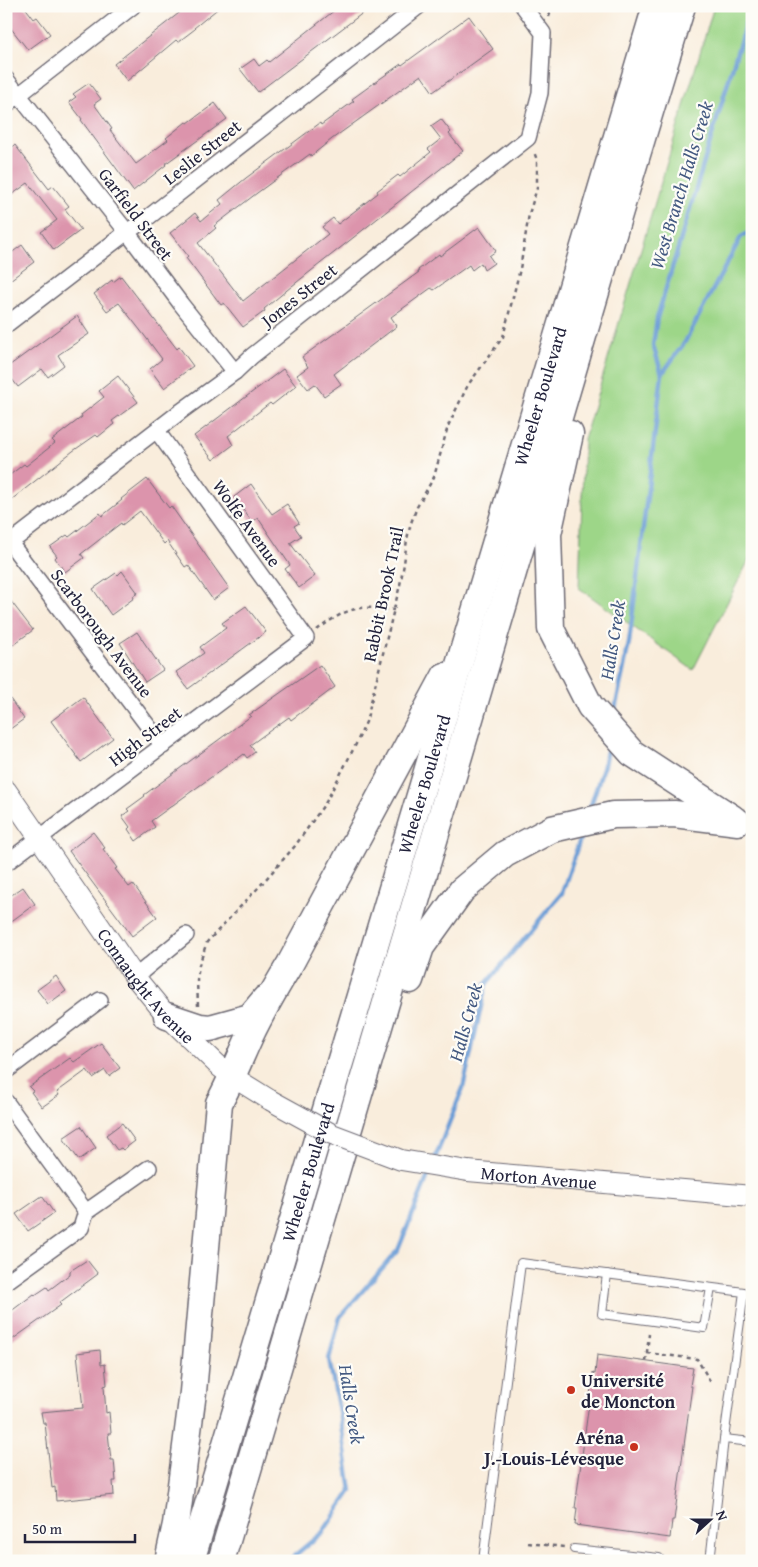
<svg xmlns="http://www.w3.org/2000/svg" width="758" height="1567" font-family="'Gentium Book Plus',serif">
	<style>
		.green { fill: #9dd688; stroke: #607c62 }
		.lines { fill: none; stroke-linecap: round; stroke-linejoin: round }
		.stream { stroke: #6c9dd6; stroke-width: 4.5 }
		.building { fill: #dc94ac }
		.lane-casing { stroke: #6d6973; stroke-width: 10 }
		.street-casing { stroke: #6d6973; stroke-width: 18 }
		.secondary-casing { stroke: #6d6973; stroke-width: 22 }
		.highway-casing { stroke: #6d6973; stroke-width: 29 }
		.path { stroke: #6d6973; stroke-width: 2.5; stroke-dasharray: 4 4; stroke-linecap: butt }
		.lane { stroke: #fff; stroke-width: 8 }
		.street { stroke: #fff; stroke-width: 15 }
		.secondary { stroke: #fff; stroke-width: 20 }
		.highway { stroke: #fff; stroke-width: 26 }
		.secondary-bridge-casing { stroke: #6d6973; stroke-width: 22; stroke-linecap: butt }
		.secondary-bridge { stroke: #fff; stroke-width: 20 }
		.poi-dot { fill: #c8321e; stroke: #fdfcf7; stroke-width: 2 }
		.labels { text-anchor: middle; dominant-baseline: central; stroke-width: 4.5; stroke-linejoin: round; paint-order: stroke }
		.street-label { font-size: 18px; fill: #22223b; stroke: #fdfcf7 }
		.poi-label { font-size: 18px; font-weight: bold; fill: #22223b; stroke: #fdfcf7; text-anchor: start }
		.water-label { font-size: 19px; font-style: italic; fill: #435981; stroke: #fdfcf7 }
	</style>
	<rect width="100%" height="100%" fill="#fdfcf7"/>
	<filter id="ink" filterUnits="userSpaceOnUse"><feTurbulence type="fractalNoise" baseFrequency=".02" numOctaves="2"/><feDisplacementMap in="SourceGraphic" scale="10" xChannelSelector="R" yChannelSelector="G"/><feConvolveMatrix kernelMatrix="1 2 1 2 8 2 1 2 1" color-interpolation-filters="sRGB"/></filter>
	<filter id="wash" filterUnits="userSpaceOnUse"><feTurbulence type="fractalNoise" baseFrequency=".0096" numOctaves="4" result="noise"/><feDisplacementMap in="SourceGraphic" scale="20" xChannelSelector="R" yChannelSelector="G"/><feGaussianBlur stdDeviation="1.12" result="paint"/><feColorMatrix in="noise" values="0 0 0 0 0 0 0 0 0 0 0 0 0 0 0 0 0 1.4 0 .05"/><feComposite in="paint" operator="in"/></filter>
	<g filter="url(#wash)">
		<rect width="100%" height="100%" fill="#f9eddc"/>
		<path class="green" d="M714,6h38v548l-59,116 -114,-82 5,-149z"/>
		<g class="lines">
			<g class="stream">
				<path d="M662,374l23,-32 56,-105 11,-6"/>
				<path d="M613,719l16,-76 33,-269 -9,-29 4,-27 94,-312"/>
				<path d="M589,811l15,-46 5,-23"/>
				<path d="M434,1161l29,-73 23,-104 76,-91 21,-63"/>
				<path d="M288,1561l35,-29 28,-41 -12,-80 -10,-52 11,-42 58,-67 32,-79"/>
			</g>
		</g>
		<g id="blocks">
			<g class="building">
				<path d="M6,6h18l10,13 3,-2 13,17 -22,16 -22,-28z"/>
				<path d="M188,6h33l-27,22 1,1 -17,13 -2,-2 -49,41 -13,-17z"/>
				<path d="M340,6h32l-114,86 -18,-23 14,-10 5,7 8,-6 2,2z"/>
				<path d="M469,16l24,33 -60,43 -12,-17 -89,64 -21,17 -1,-2 -53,39 -43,33 2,2 -18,15 45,58 85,-67 -6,-7 11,-9 5,6 40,-31 -1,-2 21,-16 2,2 31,-25 -3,-3 13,-10 -10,-13 10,-7 10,13 -2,2 14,17 -171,135 -28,23 1,2 -22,16 -19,-24 -3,2 -35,-47 2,-2 -18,-23 25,-20 6,8 21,-17 -3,-4 27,-22 74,-55 1,2 33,-24 -2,-2 22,-16 27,-19 1,1z"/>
				<path d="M89,83l12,16 -7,5 18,25 -2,1 26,34 32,-24 -2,-2 20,-16 2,1 27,-20 12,16 -62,45 1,1 -33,26 -52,-71 1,-1 -13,-17 7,-5 -3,-3z"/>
				<path d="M15,145l34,44 4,-3 16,20 -4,3 16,21 -27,20 -13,-18 16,-12 -29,-37 -22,16v-47z"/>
				<path d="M479,227l17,24 -7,5 5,7 -10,7 -3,-7 -9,7 -3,-5 -35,25 -3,-2 -40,29 6,9 -63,48 7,10 -17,12 -9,-12 -7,5 -11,-14 11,-8 -6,-10 117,-85 -1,-2 21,-16 1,2z"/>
				<path d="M22,245l12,17 -28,21v-26z"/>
				<path d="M121,276l56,73 2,-2 14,19 -29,22 -14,-19 12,-10 -18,-24 -25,-32 -12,8 -13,-17 18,-14 1,2z"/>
				<path d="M77,316l12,18 -31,21 6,10 -16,12 -6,-8 -24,18 -12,-16v-3z"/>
				<path d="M283,369l13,17 -24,19 -2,-2 -42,33 5,9 -20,15 -19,-24z"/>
				<path d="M118,376l20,26 -26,19 2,3 -16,13 -2,-2 -23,16 -67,53v-26l18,-14 2,2 29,-23 -3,-3 30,-23 -1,-2 23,-18 -5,-6z"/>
				<path d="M147,479l22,29 2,-2 58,82 -16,12 -25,-35 -3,2 -18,-26 -3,3 -24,-33 -18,14 -1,-2 -40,31 3,4 -19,14 -10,-14 2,-2 -7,-9 17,-12 2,2 31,-24 2,3 20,-16 -1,-1z"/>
				<path d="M251,484l21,30 15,-10 12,19 -5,3 7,10 -11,7 25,33 -16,12 -14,-19 5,-4 -32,-47 -6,4 -18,-25z"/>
				<path d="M122,571l16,22 -5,3 1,2 -23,17 -18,-26 23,-16 2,2z"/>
				<path d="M6,595l27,35 -27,20z"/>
				<path d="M246,606l20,26 -78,57 -12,-17 28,-19 -4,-6 26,-19 -4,-5z"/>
				<path d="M137,632l26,38 -18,12 -25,-39z"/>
				<path d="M320,665l15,22 -44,33 -2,-3 -39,28 5,7 -8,6 -3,-4 -8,6v-1l-85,62 4,6 -19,14 -8,-12 2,-2 -8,-11 7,-5 -2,-2 18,-13 -1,-1 107,-79 -2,-1z"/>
				<path d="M6,693l18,26 -18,13z"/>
				<path d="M83,697l30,41 -32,24 -30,-41z"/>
				<path d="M93,832l12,16 -2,1 14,19 -2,1 14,18 4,-3 24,33 -25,19 -63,-85z"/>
				<path d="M23,887l12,17 -29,21v-26z"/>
				<path d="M56,976l10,15 -18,13 -11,-14z"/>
				<path d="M101,1043l19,25 -11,8 -4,-6 -12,8 -6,-8 -30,22 2,3 -17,12 -11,-15 2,-1 -4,-4 41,-29 4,4z"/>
				<path d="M122,1123l13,18 -12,9 -2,-2 -4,2 -11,-15z"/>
				<path d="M81,1126l15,22 -17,12 -16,-22z"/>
				<path d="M42,1196l12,17 -26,18 -12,-17z"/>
				<path d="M87,1260l11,14 -39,29 2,2 -55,39v-29l28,-21 1,1 12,-8 2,3 21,-16v-3z"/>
				<path d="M100,1350l1,15 4,-1 2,21 -3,1 2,27 3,-1 2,21h-3l3,27h3l2,21h-3l1,14 -58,6 -1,-14 -3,1 -7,-65h-2l-2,-11 42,-4 -6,-55z"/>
				<path d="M597,1355l96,13 -3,18h2l-18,134h-2l-2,18 -95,-13 2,-17h-2l18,-135 2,1z"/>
			</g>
		</g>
	</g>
	<g filter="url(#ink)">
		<use href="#blocks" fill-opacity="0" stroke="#6d6973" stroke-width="1"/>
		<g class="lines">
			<g class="lane-casing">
				<g id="lane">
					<path d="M607,1274l-5,40 102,14 7,-40"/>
					<path d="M724,1439l28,3"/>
					<path d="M574,1549l85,9"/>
					<path d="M483,1561l38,-298 223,29 -20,147 -14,122"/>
				</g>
			</g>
			<g class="street-casing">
				<g id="street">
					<path d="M6,79l121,153 54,72 54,68"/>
					<path d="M6,105l127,-99"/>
					<path d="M6,325l121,-93 19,-13 273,-213"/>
					<path d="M10,543l153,203"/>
					<path d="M6,546l174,-134 55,-40 17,-16 276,-218 12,-45 3,-60 -20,-27"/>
					<path d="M6,863l300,-225 -149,-207"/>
					<path d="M135,977l51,-42"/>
					<path d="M6,1071l94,-71"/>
					<path d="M6,1102l80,110"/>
					<path d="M6,1282l75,-54 5,-16 63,-44"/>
				</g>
			</g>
			<g class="secondary-casing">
				<g id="secondary">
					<path id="s1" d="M6,790l129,187 32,39 54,52 12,9 37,23"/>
					<path id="s2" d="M468,1171l284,25"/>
				</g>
			</g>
			<g class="highway-casing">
				<g id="highway">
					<path d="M570,434l-22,100 3,95 39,77 42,47 100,65"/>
					<path d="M410,980l11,-33 41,-57 43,-36 47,-25 61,-14 61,-1 64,8"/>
					<path d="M167,1016l33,11 10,1 40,-11 15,-18"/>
					<path d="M168,1561l8,-37 17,-132 26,-289c12,-22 21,-45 31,-67 12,-25 26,-49 40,-72l155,-288"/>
					<path id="s3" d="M191,1561l465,-1555"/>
					<path d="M221,1561l401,-1357 60,-198"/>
				</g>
			</g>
			<g class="path">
				<path d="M549,17l3,-11"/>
				<path d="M317,630c13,-10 28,-20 44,-22 10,-1 22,1 33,2"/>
				<path d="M198,1006l-1,-26 2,-15 8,-23 51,-54 37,-42 31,-44 30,-58 10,-22 34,-137 4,-21 3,-25 4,-16 6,-16 17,-30 14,-51 20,-41 35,-48 17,-68 9,-55 8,-26v-28l-3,-8"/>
				<path d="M647,1353l50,6 13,22 4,1"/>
				<path d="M646,1361l3,-27"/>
				<path d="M528,1543l36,4"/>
			</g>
			<use href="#lane" class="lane"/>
			<use href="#street" class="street"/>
			<use href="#secondary" class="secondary"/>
			<use href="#highway" class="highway"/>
			<g class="secondary-bridge-casing">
				<path id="secondary-bridge" d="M270,1100l62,34 69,26 67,11"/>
			</g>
			<use href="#secondary-bridge" class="secondary-bridge"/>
		</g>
	</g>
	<g class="poi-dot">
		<circle cx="571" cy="1390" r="5"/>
		<circle cx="634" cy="1447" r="5"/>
	</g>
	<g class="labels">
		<g class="street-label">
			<text transform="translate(202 152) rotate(-38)">Leslie Street</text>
			<text transform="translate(136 214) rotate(53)">Garfield Street</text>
			<text transform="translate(299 295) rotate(-38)">Jones Street</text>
			<text stroke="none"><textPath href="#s3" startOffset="1216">Wheeler Boulevard</textPath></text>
			<text transform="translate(247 523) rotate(54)">Wolfe Avenue</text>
			<text transform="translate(383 594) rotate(-78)">Rabbit Brook Trail</text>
			<text transform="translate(102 633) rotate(53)">Scarborough Avenue</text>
			<text transform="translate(145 736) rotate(-37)">High Street</text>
			<text stroke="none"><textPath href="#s3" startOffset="811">Wheeler Boulevard</textPath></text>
			<text stroke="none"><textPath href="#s1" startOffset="241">Connaught Avenue</textPath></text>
			<text stroke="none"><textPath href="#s3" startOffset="406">Wheeler Boulevard</textPath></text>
			<text stroke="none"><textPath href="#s2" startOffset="71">Morton Avenue</textPath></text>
		</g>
		<g class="poi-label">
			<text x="581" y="1380">Université<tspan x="581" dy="21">de Moncton</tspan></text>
			<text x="624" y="1437" text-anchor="end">Aréna<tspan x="624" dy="21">J.-Louis-Lévesque</tspan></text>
		</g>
		<g class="water-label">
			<text transform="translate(681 185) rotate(-73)">West Branch Halls Creek</text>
			<text transform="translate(612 640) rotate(-81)">Halls Creek</text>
			<text transform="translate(465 1022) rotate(-75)">Halls Creek</text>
			<text transform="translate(352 1404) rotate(81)">Halls Creek</text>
		</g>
	</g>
	<rect width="758" height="1567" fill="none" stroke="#fdfcf7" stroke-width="25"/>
	<g transform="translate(710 1520) rotate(69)" stroke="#fdfcf7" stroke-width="4" paint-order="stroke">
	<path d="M0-4L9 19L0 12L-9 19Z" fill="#22223b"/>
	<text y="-8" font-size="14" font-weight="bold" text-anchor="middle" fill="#22223b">N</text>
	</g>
	<path d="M25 1534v8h110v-8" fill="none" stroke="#22223b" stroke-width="2.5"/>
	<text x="32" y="1534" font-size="15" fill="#22223b" stroke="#fdfcf7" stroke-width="4" paint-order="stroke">50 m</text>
</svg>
